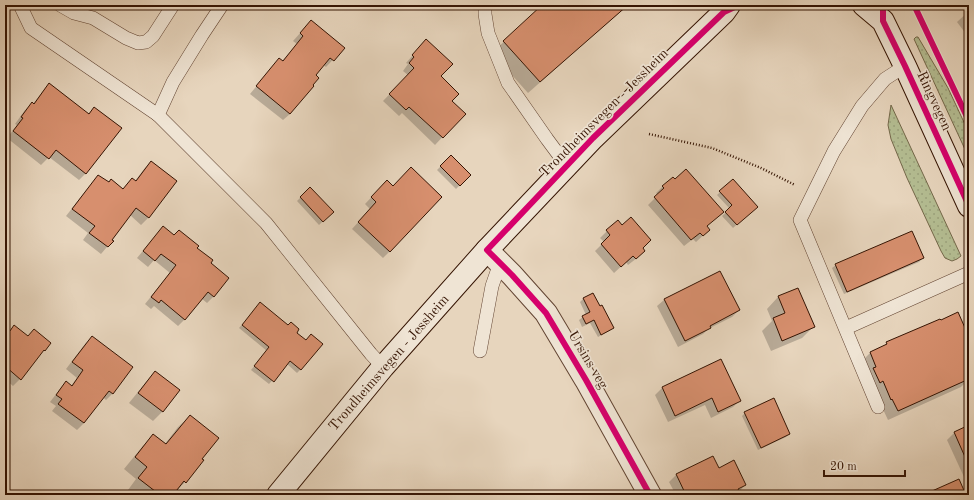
<svg xmlns="http://www.w3.org/2000/svg" width="974" height="500" font-family="'Old Standard TT',serif">
	<style>
		.grass { fill: url(#grass-dots); stroke: #74684a }
		.shadow { fill: #0003 }
		.building { fill: #d78f6e; stroke: #351403 }
		.lines { fill: none; stroke-linecap: round; stroke-linejoin: round }
		.lane-casing { stroke: #624432; stroke-width: 14 }
		.street-casing { stroke: #624432; stroke-width: 24 }
		.secondary-casing { stroke: #351403; stroke-width: 24 }
		.path { stroke: #351403; stroke-width: 2.5; stroke-dasharray: 1 2; stroke-linecap: butt }
		.lane { stroke: #efe4d4; stroke-width: 13 }
		.street { stroke: #efe4d4; stroke-width: 22 }
		.secondary { stroke: #efe4d4; stroke-width: 22 }
		.cycleway-casing { stroke: #efe4d4; stroke-width: 8 }
		.cycleway { stroke: #d6006c; stroke-width: 6 }
		.labels { text-anchor: middle; dominant-baseline: central; stroke-width: 3.5; stroke-linejoin: round; paint-order: stroke }
		.street-label { font-size: 14px; fill: #351403; stroke: #efe4d4 }
	</style>
	<defs>
		<pattern id="grass-dots" width="8" height="8" patternUnits="userSpaceOnUse"><rect width="8" height="8" fill="#b4bd92"/><path d="M2 2h.1M6 6h.1" fill="none" stroke="#9ba27c" stroke-width="1.8" stroke-linecap="round"/></pattern>
	</defs>
	<rect width="100%" height="100%" fill="#e7d5bd"/>
	<filter id="stains"><feTurbulence type="fractalNoise" baseFrequency=".005" numOctaves="4"/><feColorMatrix values="0 0 0 0 .2 0 0 0 0 .09 0 0 0 0 .02 0 0 0 .5 -.17"/></filter>
	<radialGradient id="worn" r=".72"><stop offset=".6" stop-color="#630" stop-opacity="0"/><stop offset="1" stop-color="#630" stop-opacity=".3"/></radialGradient>
	<g class="grass">
		<path d="M916,37h2l30,51 21,45v25l-55,-119z"/>
		<path d="M891,105l70,151 -4,3 -5,2 -7,-3 -4,-7 -34,-73 -16,-39 -3,-14z"/>
	</g>
	<g class="shadow">
		<path d="M46,5h7l-3,3z"/>
		<path d="M543,5h85l-100,88 -36,-40z"/>
		<path d="M969,11v27l-12,-16z"/>
		<path d="M311,21l33,27 -18,19 -3,-2 -9,10 -24,39 -7,6 -33,-26 23,-28 9,-5 15,-17 -4,-3z"/>
		<path d="M420,47l19,29 12,25 13,13 -29,31 -33,-32 -3,3 -16,-15 25,-26 -5,-4 5,-7 -2,-1z"/>
		<path d="M50,84l38,30 6,-6 -8,65 -7,7 -30,-23 -8,8 -34,-27 10,-13 -2,-1 10,-14 7,-6h1l10,-13z"/>
		<path d="M451,156l19,19 -14,14 -19,-19z"/>
		<path d="M151,162l25,19 -28,37 -7,7 -11,-10 -19,25 1,1 -11,13 -18,-14 5,-7 -22,-17 26,-33 7,-7 9,7 15,6 9,-10 3,2 9,-12z"/>
		<path d="M733,180l20,30 -20,18 -11,-12 8,-7 -13,-14z"/>
		<path d="M663,186l53,32 -10,9 3,3 -13,12 -3,-3 -9,7 -36,-41 10,-10 -2,-2z"/>
		<path d="M310,188l23,24 -14,13 -22,-24z"/>
		<path d="M380,188l10,63 -7,7 -31,-29 18,-20 -5,-5z"/>
		<path d="M607,231l35,17 -5,10 -9,7 -2,-3 -12,11 -19,-22 9,-9 -4,-4z"/>
		<path d="M157,234l17,2 22,12 13,15 5,33 -7,7 -6,-5 -16,21 -7,7 -24,-20 -3,3 -6,-5 25,-31 -16,-13 -6,7 -11,-9z"/>
		<path d="M923,258l-4,4 -75,32 -12,-26 4,-3z"/>
		<path d="M720,272l19,38 -7,7 -24,12 -5,5 -25,13 -21,-41 7,-6z"/>
		<path d="M797,289l16,38 -11,11 -31,13 -9,-20 10,-10 -5,-12 11,-12z"/>
		<path d="M592,294l21,34 -4,3 -11,6 -8,-14 -8,4 -3,-7 4,-3 3,-2 -6,-13 3,-3z"/>
		<path d="M257,307l31,19 7,7 6,36 -4,4 -10,-9 -18,20 -18,-14 16,-19 -28,-23z"/>
		<path d="M14,326l6,53 -7,7 -8,-7v-51l4,3z"/>
		<path d="M92,337l21,56 -7,7 -3,-3 -19,26 -7,7 -25,-19 4,-5 -6,-4 10,-13 7,-6 4,3 6,-8 -11,-9 19,-25z"/>
		<path d="M969,339v31l-2,1 2,3v5l-8,8 -73,33 -27,-58 9,-9 13,-6 4,-4z"/>
		<path d="M721,361l19,39 -7,7 -22,11 -6,-13 -37,17 -13,-27 7,-7z"/>
		<path d="M155,372l24,19 -17,21 -9,9 -24,-18 17,-21z"/>
		<path d="M745,413l44,21 -3,3 -28,13 -16,-34z"/>
		<path d="M190,416l11,44 -16,22 -13,13h-37l-7,-5 8,-11 -12,-10 18,-22 11,-12 12,9 13,-17z"/>
		<path d="M969,426v48l-5,3 -17,-37 7,-7z"/>
		<path d="M712,457l6,12 27,16 -6,7 1,3h-64l-7,-13 7,-7z"/>
	</g>
	<g class="building">
		<path d="M542,5h86l-88,77 -37,-41z"/>
		<path d="M311,20l34,28 -11,13 -4,-3 -14,17 3,3 -6,7 1,1 -24,28 -34,-28 23,-28 4,3 20,-25 -3,-3z"/>
		<path d="M426,39l27,25 -12,12 18,18 -7,7 14,13 -23,24 -34,-31 -3,3 -17,-16 25,-26 -5,-5 5,-6 -2,-2z"/>
		<path d="M49,83l40,31 5,-7 28,21 -36,46 -30,-24 -7,9 -36,-28 10,-13 -2,-1 11,-15 2,2z"/>
		<path d="M451,155l20,20 -11,11 -20,-20z"/>
		<path d="M151,161l26,20 -28,37 -13,-10 -24,32 2,1 -6,6 -19,-14 6,-7 -23,-17 26,-34 11,7 2,-3 12,10 9,-11 4,3z"/>
		<path d="M411,167l31,30 -52,55 -32,-30 18,-20 -5,-5 16,-17 6,6z"/>
		<path d="M686,169l38,43 -17,14 3,4 -7,6 -3,-3 -9,7 -37,-43 10,-9 -2,-2 11,-9 2,2z"/>
		<path d="M733,179l25,28 -21,18 -12,-13 7,-7 -13,-14z"/>
		<path d="M310,187l24,25 -11,10 -23,-25z"/>
		<path d="M631,217l20,23 -8,8 2,3 -9,8 -3,-3 -12,11 -20,-23 9,-9 -4,-5 12,-10 4,5z"/>
		<path d="M163,226l11,9 5,-5 20,16 -2,2 16,12 -2,3 18,15 -15,19 -6,-5 -23,28 -24,-20 -2,3 -8,-6 25,-32 -15,-11 -6,7 -12,-10z"/>
		<path d="M912,231l12,27 -77,34 -12,-28z"/>
		<path d="M720,271l20,39 -30,16 1,2 -26,13 -21,-42z"/>
		<path d="M798,288l17,39 -33,14 -9,-23 12,-5 -7,-17z"/>
		<path d="M593,293l7,13 2,-1 12,23 -13,7 -7,-15 -8,4 -4,-8 8,-4 -7,-14z"/>
		<path d="M260,302l28,23 3,-3 8,7 -2,4 9,7 5,-6 12,10 -22,26 -11,-9 -16,21 -20,-16 15,-19 -27,-22z"/>
		<path d="M958,312l11,25v28l-3,1 3,6v7l-71,32 -6,-12 -1,1 -8,-19 -3,2 -7,-15 3,-1 -6,-15 17,-8 -1,-2 54,-23 1,1z"/>
		<path d="M14,325l14,11 6,-7 17,14 -6,8 -1,-1 -23,30 -16,-14v-39l5,4z"/>
		<path d="M92,336l41,31 -20,27 -4,-3 -25,32 -26,-19 4,-5 -6,-4 10,-14 6,5 11,-16 -11,-8z"/>
		<path d="M721,359l20,42 -23,11 -6,-14 -37,18 -13,-29z"/>
		<path d="M155,371l25,19 -17,22 -25,-19z"/>
		<path d="M774,398l16,36 -29,14 -17,-36z"/>
		<path d="M190,415l29,23 -17,21 2,1 -18,23 -2,-2 -11,14h-13l-22,-17 9,-11 -12,-10 18,-23 13,10z"/>
		<path d="M969,425v41l-15,-34z"/>
		<path d="M713,456l6,12 15,-8 12,25 -8,4 3,6h-55l-10,-21z"/>
		<path d="M959,479l7,16h-43z"/>
	</g>
	<g class="lines">
		<g class="lane-casing">
			<g id="lane">
				<path d="M20,5l11,23 127,87"/>
				<path d="M60,5l14,8 19,5 33,20 12,5 8,-1 7,-6 20,-31"/>
				<path d="M222,5l-20,30 -29,47 -15,33 108,108 105,131 12,13"/>
				<path d="M485,5v9l3,19 20,50 39,56 20,27"/>
				<path d="M846,328l123,-55"/>
				<path d="M480,351l12,-65 8,-23"/>
				<path d="M878,407l-78,-187 34,-69 28,-45 23,-27 20,-13"/>
			</g>
		</g>
		<g class="street-casing">
			<path id="street" d="M487,250l25,25 34,38 40,67 64,115"/>
		</g>
		<g class="secondary-casing">
			<g id="secondary">
				<path d="M864,5l19,16 22,45 64,140"/>
				<path d="M278,495l105,-128 104,-117 106,-112 131,-126 5,-7"/>
			</g>
		</g>
		<path class="path" d="M649,134l63,14 49,20 34,17"/>
		<use href="#lane" class="lane"/>
		<use href="#street" class="street"/>
		<use href="#secondary" class="secondary"/>
		<g class="cycleway-casing">
			<g id="cycleway">
				<path d="M883,5v16l22,45 64,140"/>
				<path d="M914,5l55,116"/>
				<path d="M650,495l-64,-115 -40,-67 -34,-38 -25,-25 106,-112 131,-126 15,-7"/>
			</g>
		</g>
		<use href="#cycleway" class="cycleway"/>
	</g>
	<g class="labels">
		<g class="street-label">
			<text transform="translate(934 101) rotate(65)">Ringvegen</text>
			<text transform="translate(604 113) rotate(-45)">Trondheimsvegen - Jessheim</text>
			<text transform="translate(588 360) rotate(59)">Ursins veg</text>
			<text transform="translate(389 363) rotate(-49)">Trondheimsvegen - Jessheim</text>
		</g>
	</g>
	<rect width="974" height="500" fill="none" stroke="#e7d5bd" stroke-width="20"/>
	<rect x="6" y="6" width="962" height="488" fill="none" stroke="#351403" stroke-width="2"/>
	<rect x="10" y="10" width="954" height="480" fill="none" stroke="#351403"/>
	<path d="M824 470v6h81v-6" fill="none" stroke="#351403" stroke-width="2"/>
	<text x="830" y="470" font-size="12" fill="#351403" stroke="#efe4d4" stroke-width="3" paint-order="stroke">20 m</text>
	<rect width="100%" height="100%" filter="url(#stains)"/>
	<rect width="100%" height="100%" fill="url(#worn)"/>
</svg>
